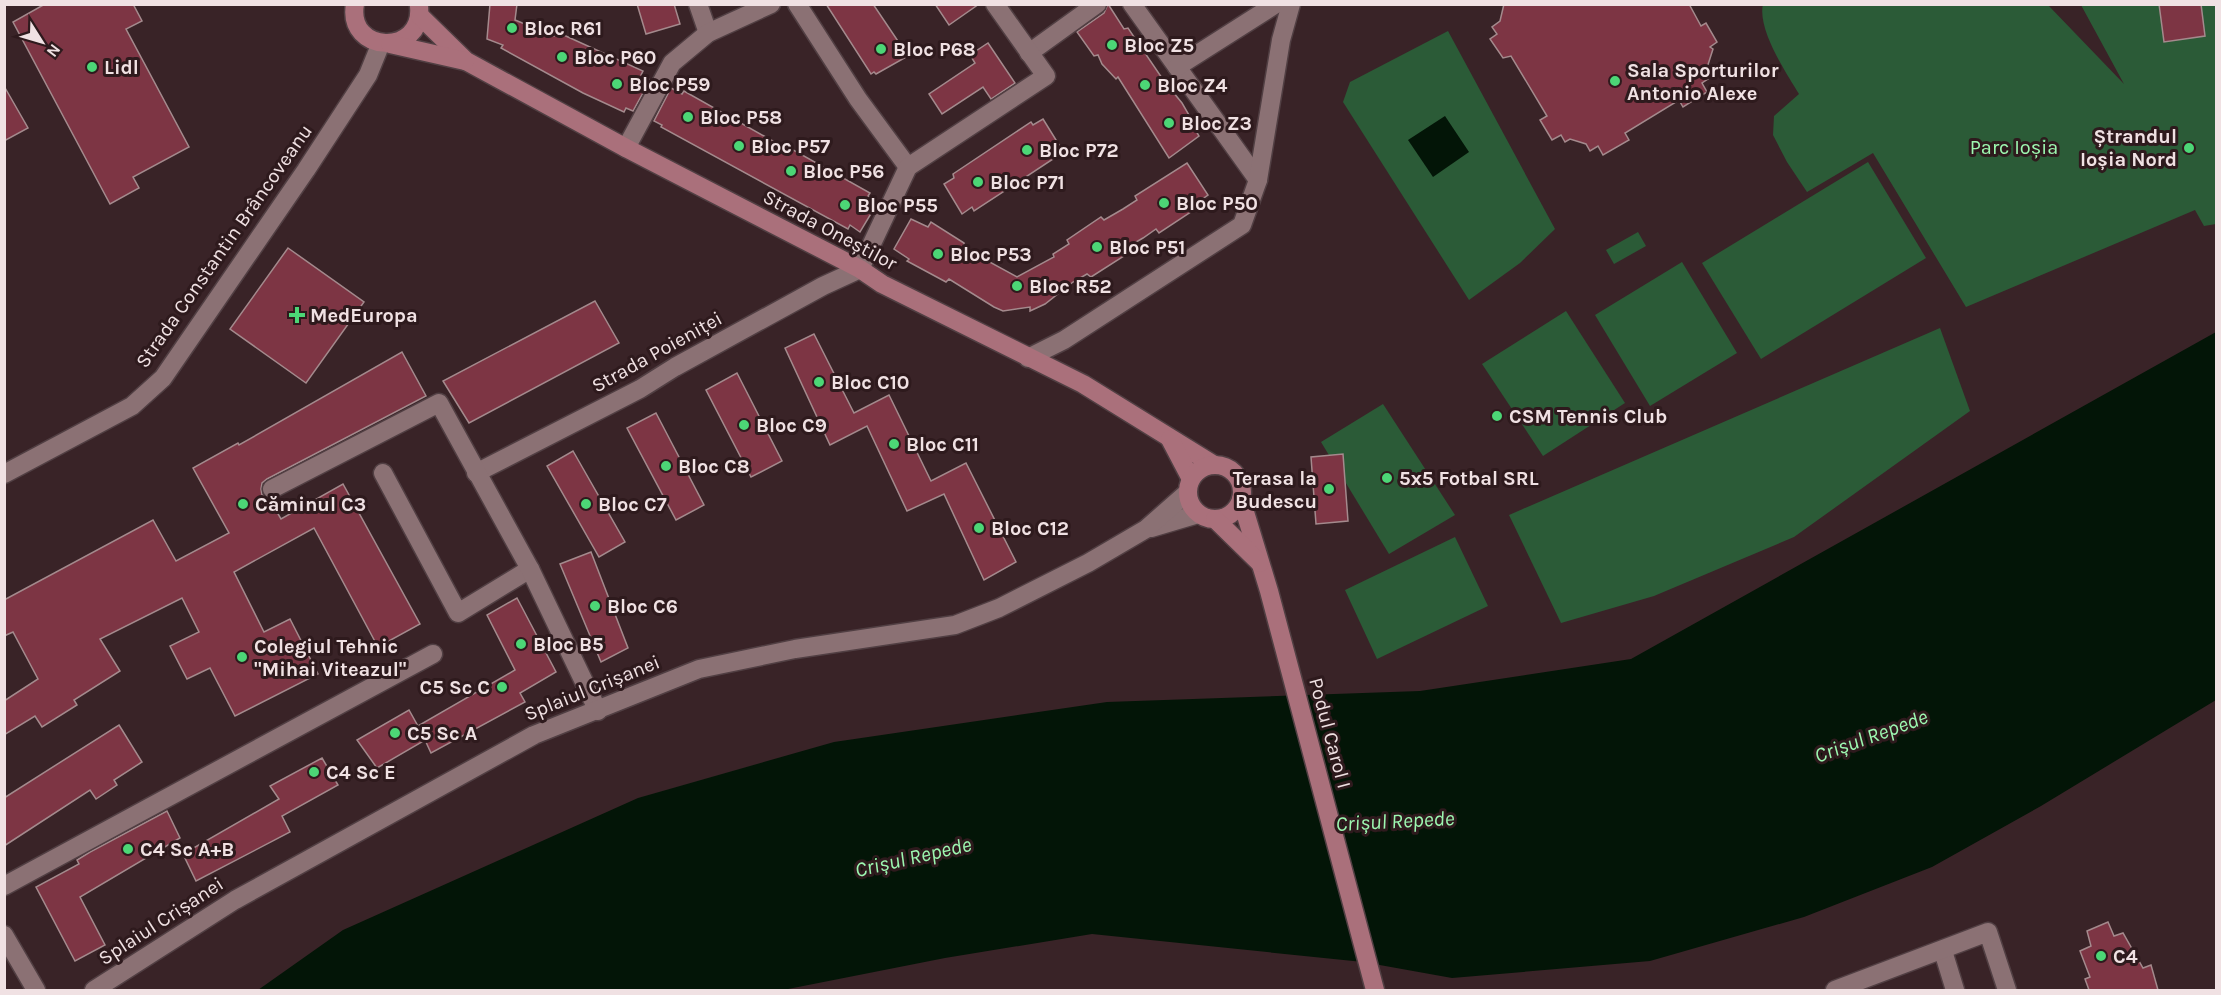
<svg xmlns="http://www.w3.org/2000/svg" width="2221" height="995" font-family="Karla,sans-serif">
	<style>
		.green { fill: #2b5b37 }
		.water { fill: #031507 }
		.building { fill: #7d3544; stroke: #a48a8d; stroke-width: 1.5 }
		.lines { fill: none; stroke-linecap: round; stroke-linejoin: round }
		.street-casing { stroke: #513f43; stroke-width: 21 }
		.secondary-casing { stroke: #513f43; stroke-width: 21 }
		.street { stroke: #8b7174; stroke-width: 18 }
		.secondary { stroke: #aa707b; stroke-width: 18 }
		.poi-dot { fill: #4cd676; stroke: #2e1a1d; stroke-width: 2 }
		.labels { text-anchor: middle; dominant-baseline: central; stroke-width: 6; stroke-linejoin: round; paint-order: stroke }
		.poi-label { font-size: 20px; font-weight: bold; fill: #f0e1e3; stroke: #2e1a1d; text-anchor: start }
		.park-label { font-size: 20px; fill: #9ef9b1; stroke: #2e1a1d }
		.street-label { font-size: 20px; fill: #f0e1e3; stroke: #2e1a1d }
		.water-label { font-size: 21px; font-style: italic; fill: #9df8b1; stroke: #2e1a1d }
	</style>
	<rect width="100%" height="100%" fill="#392327"/>
	<g class="green">
		<path d="M1763,4l285,1 76,79 -43,-79h135v219l-12,2 -9,-16 -229,97 -93,-154 -66,39 -20,-30 -14,-27 1,-19 25,-22c-13,-21 -42,-65 -36,-90z"/>
		<path d="M1448,31l107,198 -35,34 -51,37 -126,-198 7,-20z"/>
		<path d="M1868,162l58,96 -165,101 -59,-96z"/>
		<path d="M1638,232l8,14 -32,18 -8,-14z"/>
		<path d="M1682,262l55,91 -87,53 -55,-91z"/>
		<path d="M1566,311l59,92 -82,53 -61,-92z"/>
		<path d="M1940,328l30,83 -176,126 -140,59 -93,27 -52,-108z"/>
		<path d="M1383,404l72,111 -66,39 -68,-112z"/>
		<path d="M1455,537l33,69 -111,53 -32,-69z"/>
	</g>
	<g class="water">
		<path d="M1445,116l24,36 -36,25 -25,-37z"/>
		<path d="M2216,332v368l-175,106 -109,61 -128,50 -154,44 -198,17 -89,-16 -271,-28 -147,24 -162,32h-525l85,-60 295,-132 196,-56 273,-40 313,-11 211,-32z"/>
	</g>
	<g class="building">
		<path d="M45,4h88l9,17 -16,8 63,118 -56,30 6,11 -29,16 -97,-182z"/>
		<path d="M490,4h27l-2,16 39,16 3,-4 86,39 -2,4 9,5 -17,31 -7,-3 -2,4 -41,-19 -82,-45 2,-3 -16,-6z"/>
		<path d="M637,4h37l6,20 -34,10z"/>
		<path d="M826,4h47l35,52 -32,18 -2,-2 -3,2z"/>
		<path d="M935,4h44l-30,21z"/>
		<path d="M1108,4l16,25 4,-1 36,53 18,22 11,19 -1,2 7,12 -30,22 -51,-81 -2,2 -14,-15 -4,-9 -4,1 -17,-24 27,-19z"/>
		<path d="M1504,4h185l12,22 5,-3 11,19 -7,5 3,2 -8,25 3,5 -6,4 5,9 -24,15 -4,-7 -54,33 4,7 -26,15 -5,-9 -8,5 -4,-7 -16,-5 -5,3 -4,-7 -9,5 -12,-20 7,-4 -36,-60 -8,2 -13,-19 7,-5 -5,-7 8,-6z"/>
		<path d="M2159,4h42l4,32 -41,6z"/>
		<path d="M988,43l27,40 -24,16 -8,-12 -41,27 -13,-20 46,-31 -5,-8z"/>
		<path d="M4,86l24,42 -24,13z"/>
		<path d="M671,88l11,6 2,-3 103,58 1,-2 82,46 -2,3 10,6 -18,30 -10,-7 -2,4 -187,-102 1,-2 -8,-4z"/>
		<path d="M1043,119l18,29 -11,7 3,4 -79,52 -2,-4 -10,7 -18,-30 10,-6 -1,-4 78,-52 2,3z"/>
		<path d="M1187,163l21,32 -17,12 3,3 -35,23 -3,-4 -13,9 -19,11 3,5 -36,23 -4,-3 -14,8 -28,22 -15,7v-4l-27,4 -9,-4 -45,-28 -3,3 -39,-21 2,-2 -15,-10 17,-30 17,8 3,-5 33,21v5l53,29 37,-20 -1,-3 16,-10 -2,-4 34,-23 3,3 19,-11 14,-9 -2,-4z"/>
		<path d="M288,248l76,54 -58,81 -76,-54z"/>
		<path d="M595,301l24,42 -150,80 -26,-42z"/>
		<path d="M814,334l40,79 35,-18 42,86 35,-18 50,99 -32,18 -40,-86 -37,17 -40,-85 -37,19 -45,-97z"/>
		<path d="M402,352l24,44 -159,83 -5,4 -1,6 1,6 8,5 11,19 62,-35 77,140 -42,23 -64,-119 -80,44 30,60 26,-13 28,55 -83,42 -25,-48 -23,11 -17,-33 29,-14 -17,-34 -82,41 20,32 -46,29 3,5 -35,22 -7,-11 -31,19v-34l34,-22 -25,-47 -9,4v-36l149,-80 23,41 53,-28 -36,-65 45,-25 1,2z"/>
		<path d="M737,373l45,88 -31,16 -45,-87z"/>
		<path d="M656,413l48,92 -28,15 -49,-92z"/>
		<path d="M573,451l52,91 -26,15 -52,-91z"/>
		<path d="M1343,454l5,67 -32,3 -5,-67z"/>
		<path d="M591,552l37,96 -27,14 -41,-98z"/>
		<path d="M517,598l39,74 -36,21 5,9 -94,51 -6,-13 -48,28 -20,-28 52,-30 9,16 97,-56 -28,-55z"/>
		<path d="M119,725l23,37 -28,18 3,5 -21,14 -6,-9 -86,56v-48z"/>
		<path d="M322,758l16,27 -56,31 8,16 -94,49 -13,-27 96,-55 -9,-13z"/>
		<path d="M167,811l13,27 -100,59 25,48 -30,16 -39,-74 43,-23 -2,-4 13,-8z"/>
		<path d="M2108,922l6,14 9,-3 20,35 8,-3 7,25h-69l-4,-11 5,-2 -10,-26 11,-5 -4,-15z"/>
	</g>
	<g class="lines">
		<g class="street-casing">
			<g id="street">
				<path d="M698,4l10,29"/>
				<path d="M797,4l61,95 50,68"/>
				<path d="M1132,4l126,176"/>
				<path d="M1029,53l68,-49"/>
				<path d="M1177,67l99,-63"/>
				<path d="M626,148l46,-85 36,-30 63,-29"/>
				<path d="M1028,358l36,-18 178,-115 16,-45 23,-140 10,-36"/>
				<path d="M383,473l75,140 72,-44"/>
				<path d="M476,473l164,-84 35,-22 148,-81 37,-17 48,-102 138,-91 -51,-72"/>
				<path d="M4,474l128,-68 31,-28 143,-208 62,-95 13,-32"/>
				<path d="M272,489l167,-86 91,166 68,142"/>
				<path d="M1151,528l47,-14"/>
				<path d="M4,886l429,-232"/>
				<path d="M4,935l32,55"/>
				<path d="M1943,951l12,39"/>
				<path d="M94,990l141,-90 299,-165 165,-66 96,-20 160,-24 44,-17 89,-45 58,-34 42,-37"/>
				<path d="M1835,990l153,-58 19,58"/>
			</g>
		</g>
		<g class="secondary-casing">
			<g id="secondary">
				<path d="M355,4c-9,50 69,53 64,2"/>
				<path d="M420,16l46,45 160,87 234,121 22,15 201,100 131,81"/>
				<path d="M390,44l75,17"/>
				<path d="M1170,439l21,40"/>
				<circle cx="1215" cy="492" r="27"/>
				<path d="M1241,499l28,92 106,399"/>
				<path d="M1215,519l45,44"/>
			</g>
		</g>
		<use href="#street" class="street"/>
		<use href="#secondary" class="secondary"/>
	</g>
	<g class="poi-dot">
		<circle cx="512" cy="28" r="6"/>
		<circle cx="1112" cy="45" r="6"/>
		<circle cx="881" cy="49" r="6"/>
		<circle cx="562" cy="57" r="6"/>
		<circle cx="92" cy="67" r="6"/>
		<circle cx="1615" cy="81" r="6"/>
		<circle cx="617" cy="84" r="6"/>
		<circle cx="1145" cy="85" r="6"/>
		<circle cx="688" cy="117" r="6"/>
		<circle cx="1169" cy="123" r="6"/>
		<circle cx="739" cy="146" r="6"/>
		<circle cx="2189" cy="148" r="6"/>
		<circle cx="1027" cy="150" r="6"/>
		<circle cx="791" cy="171" r="6"/>
		<circle cx="978" cy="182" r="6"/>
		<circle cx="1164" cy="203" r="6"/>
		<circle cx="845" cy="205" r="6"/>
		<circle cx="1097" cy="247" r="6"/>
		<circle cx="938" cy="254" r="6"/>
		<circle cx="1017" cy="286" r="6"/>
		<path d="M294 306h6v6h6v6h-6v6h-6v-6h-6v-6h6z"/>
		<circle cx="819" cy="382" r="6"/>
		<circle cx="1497" cy="416" r="6"/>
		<circle cx="744" cy="425" r="6"/>
		<circle cx="894" cy="444" r="6"/>
		<circle cx="666" cy="466" r="6"/>
		<circle cx="1387" cy="478" r="6"/>
		<circle cx="1329" cy="489" r="6"/>
		<circle cx="243" cy="504" r="6"/>
		<circle cx="586" cy="504" r="6"/>
		<circle cx="979" cy="528" r="6"/>
		<circle cx="595" cy="606" r="6"/>
		<circle cx="521" cy="644" r="6"/>
		<circle cx="242" cy="657" r="6"/>
		<circle cx="502" cy="687" r="6"/>
		<circle cx="395" cy="733" r="6"/>
		<circle cx="314" cy="772" r="6"/>
		<circle cx="128" cy="849" r="6"/>
		<circle cx="2101" cy="956" r="6"/>
	</g>
	<g class="labels">
		<g class="poi-label">
			<text x="524" y="28">Bloc R61</text>
			<text x="1124" y="45">Bloc Z5</text>
			<text x="893" y="49">Bloc P68</text>
			<text x="574" y="57">Bloc P60</text>
			<text x="104" y="67">Lidl</text>
			<text x="1627" y="70">Sala Sporturilor<tspan x="1627" dy="23">Antonio Alexe</tspan></text>
			<text x="629" y="84">Bloc P59</text>
			<text x="1157" y="85">Bloc Z4</text>
			<text x="700" y="117">Bloc P58</text>
			<text x="1181" y="123">Bloc Z3</text>
			<text x="2177" y="136" text-anchor="end">Ștrandul<tspan x="2177" dy="23">Ioșia Nord</tspan></text>
			<text x="751" y="146">Bloc P57</text>
			<text x="1039" y="150">Bloc P72</text>
			<text x="803" y="171">Bloc P56</text>
			<text x="990" y="182">Bloc P71</text>
			<text x="1176" y="203">Bloc P50</text>
			<text x="857" y="205">Bloc P55</text>
			<text x="1109" y="247">Bloc P51</text>
			<text x="950" y="254">Bloc P53</text>
			<text x="1029" y="286">Bloc R52</text>
			<text x="310" y="315">MedEuropa</text>
			<text x="831" y="382">Bloc C10</text>
			<text x="1509" y="416">CSM Tennis Club</text>
			<text x="756" y="425">Bloc C9</text>
			<text x="906" y="444">Bloc C11</text>
			<text x="678" y="466">Bloc C8</text>
			<text x="1317" y="478" text-anchor="end">Terasa la<tspan x="1317" dy="23">Budescu</tspan></text>
			<text x="1399" y="478">5x5 Fotbal SRL</text>
			<text x="255" y="504">Căminul C3</text>
			<text x="598" y="504">Bloc C7</text>
			<text x="991" y="528">Bloc C12</text>
			<text x="607" y="606">Bloc C6</text>
			<text x="533" y="644">Bloc B5</text>
			<text x="254" y="646">Colegiul Tehnic<tspan x="254" dy="23">"Mihai Viteazul"</tspan></text>
			<text x="490" y="687" text-anchor="end">C5 Sc C</text>
			<text x="407" y="733">C5 Sc A</text>
			<text x="326" y="772">C4 Sc E</text>
			<text x="140" y="849">C4 Sc A+B</text>
			<text x="2113" y="956">C4</text>
		</g>
		<g class="park-label">
			<text x="2014" y="147">Parc Ioșia</text>
		</g>
		<g class="street-label">
			<text transform="translate(830 230) rotate(28)">Strada Oneștilor</text>
			<text transform="translate(224 246) rotate(-55)">Strada Constantin Brâncoveanu</text>
			<text transform="translate(657 352) rotate(-29)">Strada Poieniței</text>
			<text transform="translate(592 688) rotate(-22)">Splaiul Crișanei</text>
			<text transform="translate(1330 733) rotate(75)">Podul Carol I</text>
			<text transform="translate(161 921) rotate(-33)">Splaiul Crișanei</text>
		</g>
		<g class="water-label">
			<text transform="translate(1871 736) rotate(-20)">Crișul Repede</text>
			<text transform="translate(1395 821) rotate(-3)">Crișul Repede</text>
			<text transform="translate(913 857) rotate(-13)">Crișul Repede</text>
		</g>
	</g>
	<rect width="2221" height="995" fill="none" stroke="#f0e1e3" stroke-width="12"/>
	<g transform="translate(42 42) rotate(127)" stroke="#2e1a1d" stroke-width="4.5" paint-order="stroke">
	<path d="M0-4.5L10 22L0 15L-10 22Z" fill="#f0e1e3"/>
	<text y="-9" font-size="16" font-weight="bold" text-anchor="middle" fill="#f0e1e3">N</text>
	</g>
</svg>
